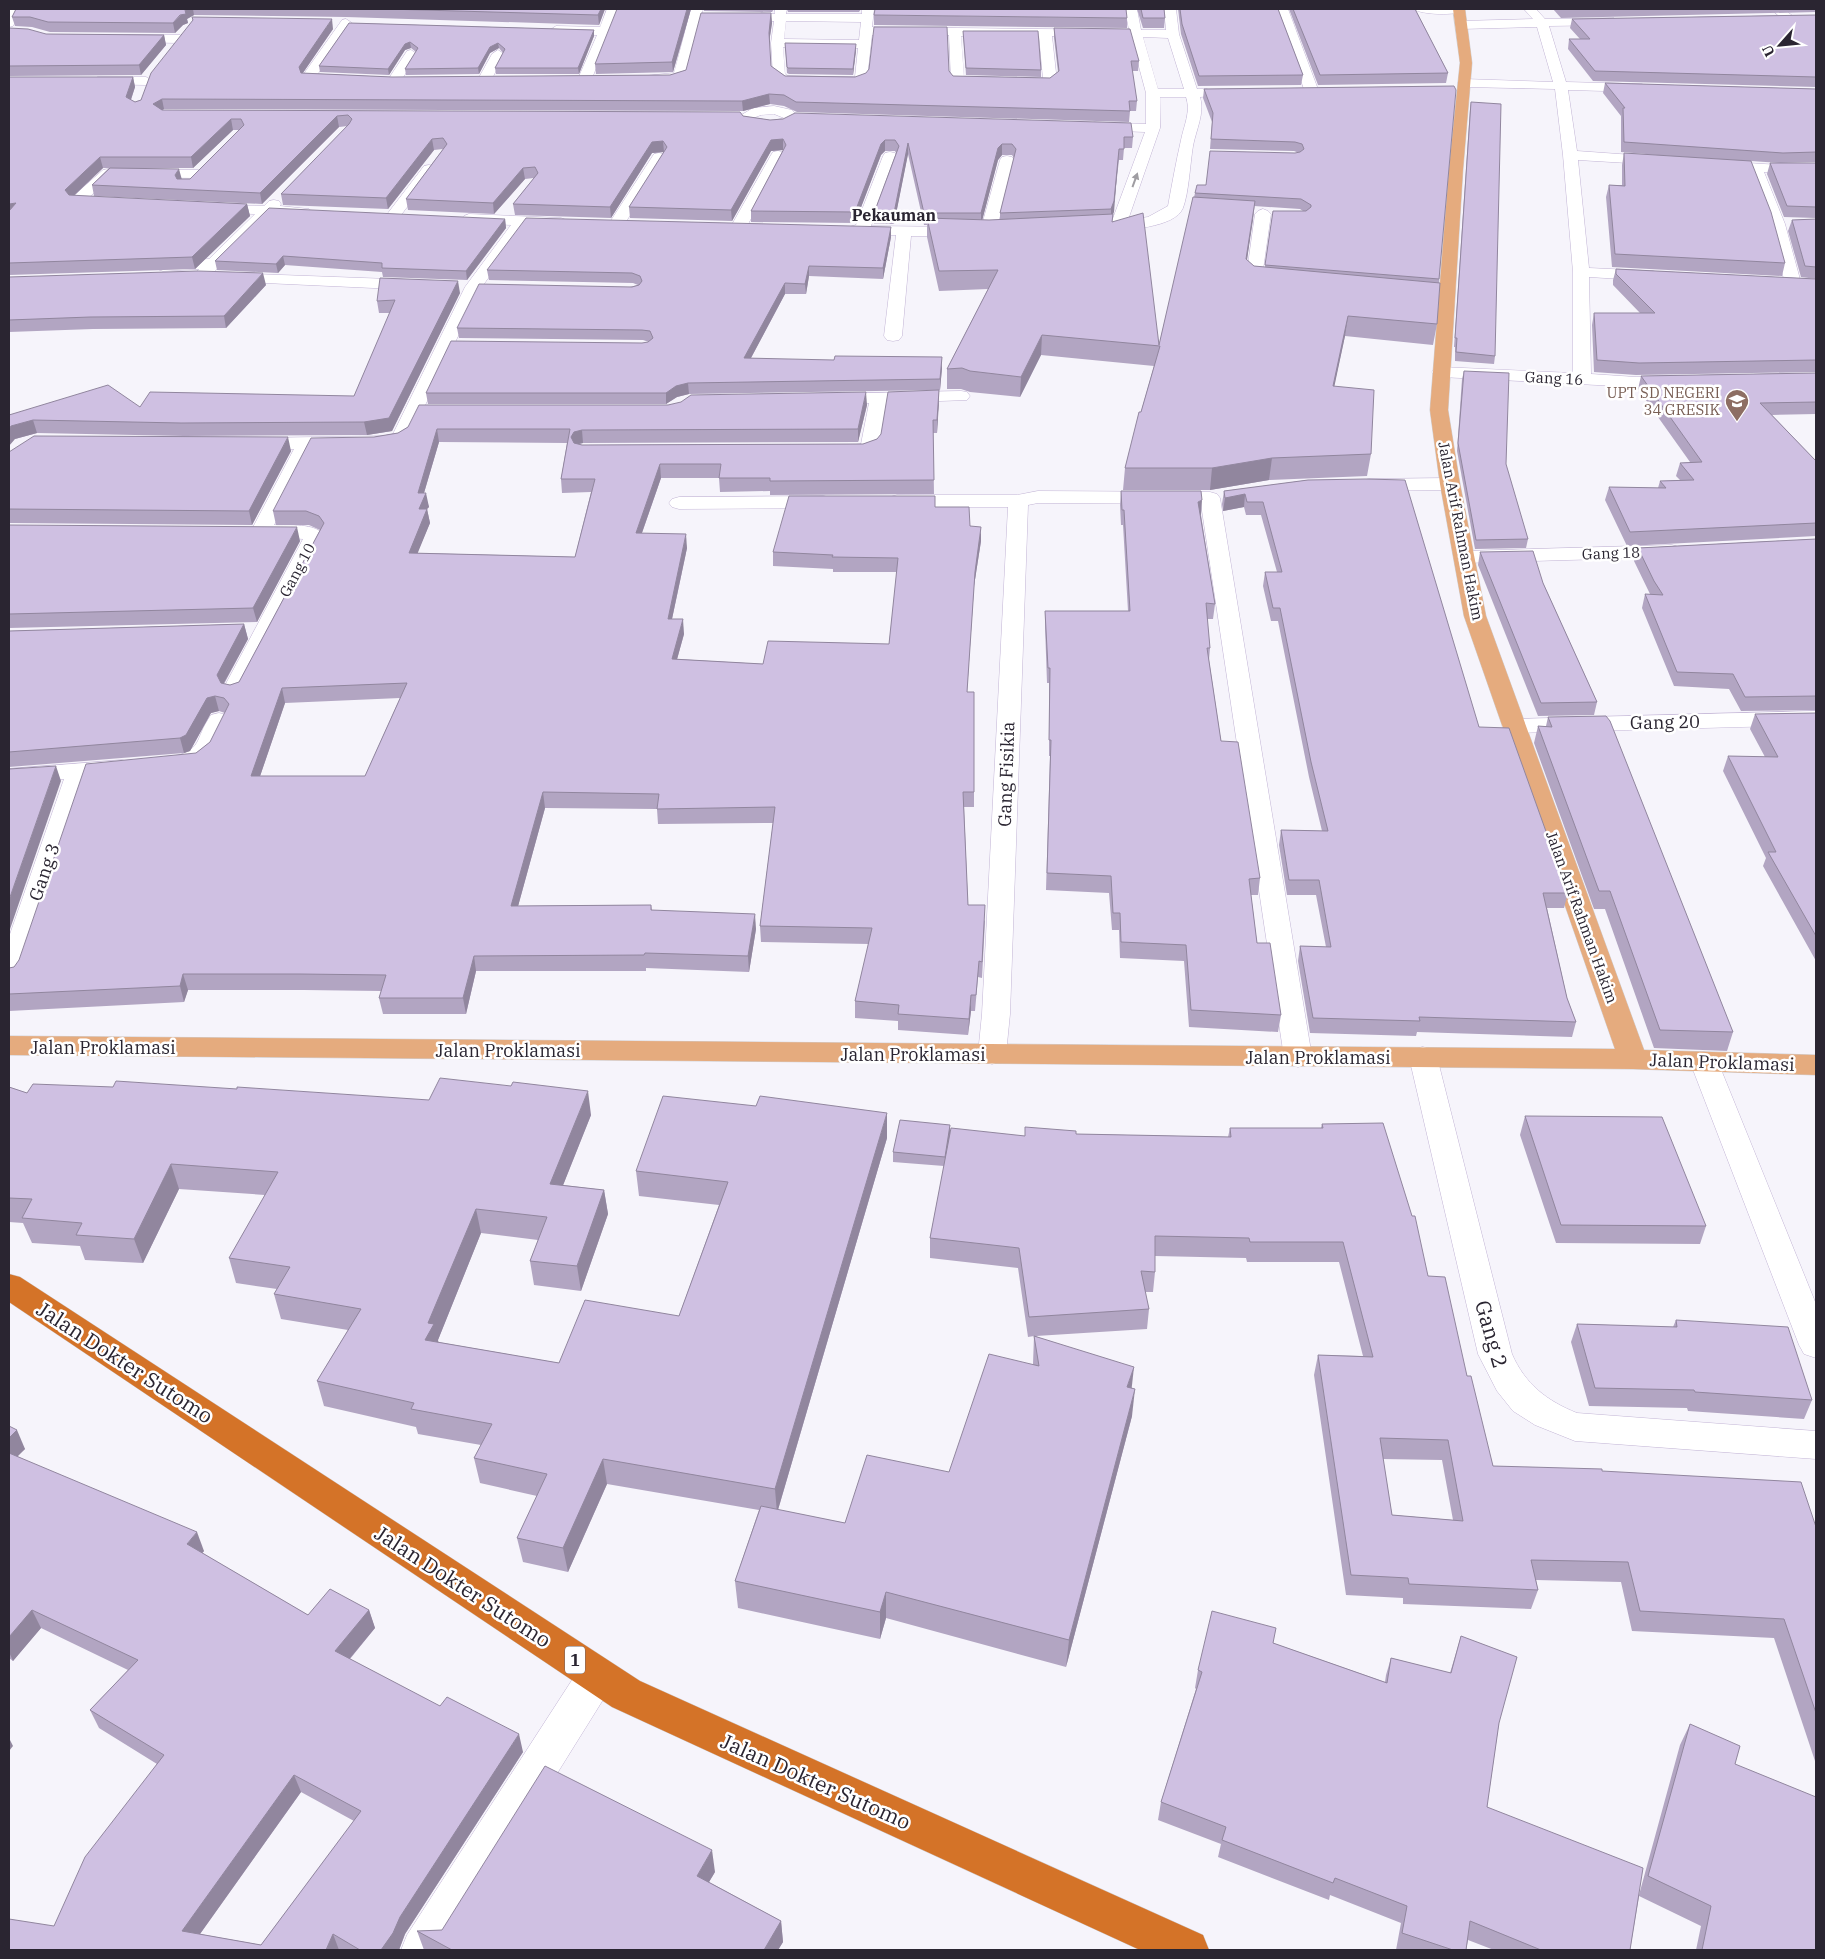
<svg xmlns="http://www.w3.org/2000/svg" width="1825" height="1959" font-family="'IBM Plex Serif',serif">
	<style>
		.lines { fill: none; stroke-linecap: round; stroke-linejoin: round }
		.minor-casing { stroke: #c2b4d5; stroke-width: 1 }
		.major-casing { stroke: #d0cfd2; stroke-width: 1 }
		.highway-casing { stroke: #d0cfd2; stroke-width: 1 }
		.minor { fill: #fff; fill-rule: evenodd }
		.major { fill: #e5ab7e; fill-rule: evenodd }
		.highway { fill: #d47328; fill-rule: evenodd }
		.wall { fill: #b2a5c2; fill-rule: evenodd }
		.shaded-wall { fill: #91869e }
		.building { fill: #cfc0e2; stroke: #91869e; fill-rule: evenodd }
		.oneway { fill: #9f9da2 }
		.labels { text-anchor: middle; dominant-baseline: central; stroke-width: 5; stroke-linejoin: round; paint-order: stroke }
		.far-street-label { font-size: 15px; fill: #2a2531; stroke: #fff }
		.far-education-label { font-size: 15px; fill: #785e54; stroke: #fff; text-anchor: end }
		.far-quarter-label { font-size: 16px; font-weight: bold; fill: #2a2531; stroke: #fff }
		.shield { fill: #fff; stroke: #6a666f; stroke-width: 1 }
		.shield-label { font-size: 16px; font-weight: bold; fill: #2a2531 }
		.street-label { font-size: 18px; fill: #2a2531; stroke: #fff }
		.near-street-label { font-size: 21px; fill: #2a2531; stroke: #fff }
	</style>
	<rect width="100%" height="100%" fill="#f6f4fb"/>
	<g class="lines">
		<g class="minor-casing">
			<g id="minor">
				<path d="M10,9h12l-9,17 -4,1z"/>
				<path d="M607,9h12l-28,72 -2,3h-10l-2,-3 20,-46 -41,-1 -6,-4 6,-4 44,1z"/>
				<path d="M691,9h12l-17,68 -6,4 -36,1 -1,-3 1,-3 30,-3z"/>
				<path d="M775,9h12l-1,5h76v-5h12l-2,18 257,3 -4,-21h12l4,21h25l-2,-21h12l3,25 18,55h10l7,4 -2,3 -12,1c5,16 -4,33 -7,49 -3,18 -4,46 -10,62 -8,20 -58,22 -76,23l-5,-2 -3,-3 3,-3 10,-2 33,-89 -51,-2 -7,-4 7,-4 52,2v-31l-15,-56 -79,-1 5,46 -7,4 -97,-2 -2,-3 -2,-46h-77l-5,44 -1,3 -11,3 -70,-1 -12,-8 -2,-33 3,-22h-13l-6,-4 6,-4 14,1zM786,21l75,1 -2,18 -75,-1zM961,36h78l4,43 -79,-2zM1143,37l25,1 16,51h-26zM783,47l75,1 -3,29 -67,-1 -3,-2zM1160,97h26c5,15 -2,28 -5,43 -5,22 -9,44 -13,66l-20,11 -20,3 32,-92z"/>
				<path d="M1276,9h12l31,83 -2,3h-10l-2,-3z"/>
				<path d="M1414,9h50l1,1c-6,6 -45,5 -51,-1z"/>
				<path d="M1524,9h12l9,10 69,-1 2,3 -6,4 -61,1 17,56 76,2 7,4 -7,4 -74,-2 9,61 84,6 5,1 2,3 -2,3 -5,1 -83,-5 11,108 64,3 6,2 2,3 -2,3 -6,2 -64,-4 2,97 45,3 41,-1 6,1 3,4 -3,4 -47,2 -195,-10 -6,-1 -3,-4 3,-4 6,-1 132,6v-101l-10,-117 -8,-66 -91,-2 -7,-4 7,-4 89,3 -16,-55 -76,2 -6,-4 6,-4 72,-2z"/>
				<path d="M1771,9h13l11,9 -2,3h-8z"/>
				<path d="M346,19l6,4 -35,52 29,2 1,3 -1,3 -43,-2 -1,-3 1,-3 39,-55z"/>
				<path d="M127,35h53l6,4 -6,4 -57,-1 -2,-3 2,-3z"/>
				<path d="M411,50l6,4 -16,27 -2,3h-10l-2,-3 20,-30z"/>
				<path d="M498,50l6,4 -13,27 -2,3h-10l-2,-3 15,-27z"/>
				<path d="M98,77h48l7,4 -7,4 -53,-1 -2,-3z"/>
				<path d="M774,106l18,4 7,8c-13,16 -38,12 -55,7l-6,-8 15,-9zM774,114l10,4 -12,3 -19,-3 8,-3z"/>
				<path d="M778,151l5,1 2,3 -39,73 -3,3h-10l-3,-3 41,-73 2,-3z"/>
				<path d="M890,152l5,1 2,3 -26,70 93,1 5,2 3,3 -3,3 -5,2 -53,-1 -9,100 -3,4 -6,1 -6,-1 -3,-4 12,-101h-42l-5,-2 -3,-3 3,-3 7,-2 27,-69 2,-3z"/>
				<path d="M659,153l5,1 2,3 -42,68 -3,3h-10l-3,-3 44,-68 2,-3z"/>
				<path d="M1007,156l5,1 2,3 -18,72 -3,3h-10l-3,-3 20,-72 2,-3z"/>
				<path d="M1716,161l64,4 36,-1v8h-52l21,52 16,59 -2,3h-12l-2,-3 -16,-59 -20,-53 -38,-3 -2,-3 2,-3z"/>
				<path d="M429,165l5,1 2,3 -38,50h-10l-3,-3 3,-3 36,-47z"/>
				<path d="M108,169l90,1 5,1 2,3 -2,3 -5,1 -86,-1 -25,22 25,2 2,3 -2,3 -37,-1 -5,-6 2,-3 31,-27z"/>
				<path d="M274,200l5,1 2,3 -1,2 29,3 3,3 -3,3h-38l-45,45 30,3 2,3 -2,3h-39c-7,7 -10,11 -20,8l-2,-3 4,-5 -36,2 -6,-2 -2,-3 2,-3 6,-2 46,-2 46,-45 -43,-1 -5,-2 -3,-3 3,-3 57,1 5,-5z"/>
				<path d="M1263,209l5,2 3,3 -9,63 23,3 2,3 -2,3c-11,3 -32,3 -39,-7l9,-65 3,-3z"/>
				<path d="M469,214l92,4 5,2 3,3 -3,3 -5,2 -35,-2 -45,62 -73,153c-21,12 -70,7 -95,8l-39,76c15,1 41,-3 51,11l-81,155 -3,5 -8,2 -8,-2 -3,-5 81,-152 -49,-4 -3,-4 43,-82 -43,1 -7,-2 -2,-4 2,-4 7,-2 133,-2 9,-2 72,-147 46,-62 -47,-3 -3,-3 3,-3z"/>
				<path d="M227,273l190,7 6,2 2,3 -2,3 -6,2 -196,-9 -2,-3 2,-3z"/>
				<path d="M961,391l6,1 3,4 -3,4 -80,3 -8,44c-8,12 -34,11 -47,8l-2,-4 2,-4 29,-3 8,-41 -45,-1 -3,-4 3,-4z"/>
				<path d="M1450,478l7,2 3,4 -3,4 -7,2 -82,1 -7,-2 -3,-4 3,-4 7,-2z"/>
				<path d="M1038,491l172,1 7,2 3,4 92,559 -4,7 -10,3 -10,-3 -4,-7 -83,-553 -163,-1 -10,2 -18,509 -4,40 -4,7 -10,3 -10,-3 -4,-7 4,-40 26,-507h-111l-7,-2 -3,-4 3,-4 7,-2h120z"/>
				<path d="M824,496l7,2 3,4 -3,4 -7,2 -145,1 -7,-2 -3,-4 3,-4 7,-2z"/>
				<path d="M1672,545l7,2 3,4 -3,4 -7,2 -207,6 -7,-2 -3,-4 3,-4 7,-2z"/>
				<path d="M1816,711v14l-302,8 -8,-2 -4,-5 4,-5 8,-2z"/>
				<path d="M219,713l8,2 4,5c-13,28 -25,57 -62,48l-4,-5 4,-5c36,-9 24,-17 42,-43z"/>
				<path d="M122,760l9,2 3,5 -3,5 -42,5 -66,198 -4,6 -10,3v-47l55,-158 -55,4v-14z"/>
				<path d="M1423,1047l10,3 4,7 75,297c13,30 35,47 65,59l239,18v28l-241,-18 -40,-16 -22,-14 -16,-20 -19,-37 -69,-297 4,-7z"/>
				<path d="M1704,1052l10,3 4,7 98,242v54l-12,-4 -5,-9 -109,-283 4,-7z"/>
				<path d="M597,1657l14,6 5,12 -5,12 -164,263h-46l6,-15 176,-272z"/>
			</g>
		</g>
		<g class="major-casing">
			<path id="major" d="M1453,9h12l7,54 -9,106 -15,241 12,74 26,132 158,434 172,5v20l-183,-6 -1624,-14v-19l1606,13 -151,-433 -24,-132 -10,-74 19,-241 11,-106z"/>
		</g>
		<g class="highway-casing">
			<path id="highway" d="M9,1274l11,3 620,404 563,254 6,15h-69l-528,-243 -603,-405z"/>
		</g>
		<use href="#minor" class="minor"/>
		<use href="#major" class="major"/>
		<use href="#highway" class="highway"/>
	</g>
	<g class="wall">
		<path d="M16,9h589l-6,16 -253,-8 -152,-2 -7,4 1,4 -5,2 -8,8 -125,-1 -18,-5 -17,-1 -3,-9z"/>
		<path d="M691,9l-18,63 -77,2 -1,-10z"/>
		<path d="M704,9h70l-2,3 -68,-1z"/>
		<path d="M787,9h74l-2,3h-71z"/>
		<path d="M1137,9h27l1,9 -1,10h-21z"/>
		<path d="M1178,9h100l25,66 -2,10 -103,1 -17,-52z"/>
		<path d="M1289,9h126l33,64 -2,10 -128,2z"/>
		<path d="M1553,9h263v3l-255,6z"/>
		<path d="M771,13l1,10 -3,19 2,24 14,10 70,1 94,-6 4,5 97,2 8,-6 -4,-34v-10l85,33 -1,10h-6l5,30 -1,10h-6l-1,11 -332,-10 -13,-6 -14,-2 -27,7 -579,-2 -2,1 581,6 27,4 363,17 -1,11h-8l-1,12h-4l-7,61 47,124 36,-152 11,-8 89,-32h4l-5,-2 -84,-2 2,-27 -9,-24 1,-9 250,-3 -15,197 -2,41 -4,21 -88,-9 -11,50 37,68 -4,22 -98,4 -59,10h-87l2,-22 29,-102 -113,-11 -21,42 -50,-5 -9,-3h-14v-20l41,-80 -49,2 -12,-54v-12h-3l-16,-71 -14,70h-20v-11l22,-60 -1,-2h-10l-4,4 -26,68 -104,-1v-11l32,-61 -12,1 -39,70 -102,-3 -1,-11 35,-55 -12,1 -41,65 -96,-3 -2,-11 21,-26 -9,1 -31,35 -86,-4 -2,-11 37,-50 -9,1 -46,59 -105,-4 -2,-11 67,-68 -9,1 -77,77 -168,-8 -2,-11 17,-17h-6l-29,28 173,8 3,12 -55,53 -186,6v-198h124l2,10 -4,13 4,2 6,-2 52,-79 -1,-4 141,12 -30,44 89,4 278,-2 16,-5zM233,130h6l-49,49h-8l-38,-11h49zM1002,155h10l2,3 -14,55v7h-18l16,-60zM1254,206l46,3 3,2h-30l-8,56 -11,-1 -7,-6z"/>
		<path d="M874,15l253,3v10l-253,-3z"/>
		<path d="M1816,15v72l-223,-6 -25,-32 1,-10h11l-10,-11 2,-9z"/>
		<path d="M349,23l245,7v6l-15,38h-83l-1,-6 8,-15 -4,-5 -9,5 -11,21 -73,1 -1,-6 11,-17 -5,-4 -6,2 -16,25 -69,-3 -1,-6z"/>
		<path d="M9,28l37,6 118,1 2,10 -25,30 -132,1z"/>
		<path d="M963,31l78,39v7l-75,-2z"/>
		<path d="M785,43l71,7 -3,25 -64,-1 -2,-1z"/>
		<path d="M1605,83l211,6v73l-36,1 -29,-2 34,102 -3,13 -170,-9 -6,-70 3,-12h13v-20l2,-12 35,2 -38,-3v-36l-18,-23z"/>
		<path d="M1471,102l24,254 -1,8 -39,-3v-14h-1l16,-238z"/>
		<path d="M1770,163h46v55l-32,-1 -17,-43z"/>
		<path d="M505,219l1,9 -39,52 -84,-3 -1,-5 -97,-7 -7,8 -61,-3 -2,-9z"/>
		<path d="M1816,219v60l-15,-2 -13,-46 4,-11z"/>
		<path d="M891,227v10l-8,42 -74,-3 -3,18h-21l-34,64 191,10 -2,22 -251,4 -12,3 -11,7h-238l-2,-11 223,-51 -6,-2 -184,-2 -2,-10 181,-43 -5,-2 -144,-3 -2,-10z"/>
		<path d="M1616,269l200,10v93l-180,3 -42,-3 -2,-47 2,-12h46l-27,-28v-5z"/>
		<path d="M9,277l257,8 -40,43 -133,1 -84,3z"/>
		<path d="M460,293l-68,138 -25,4 -183,1 -147,-3 -22,6 -6,-24 131,-8 214,-11 36,-83h-11l-2,-12z"/>
		<path d="M1464,371l64,168 -2,9 -51,1 -18,-98 5,-72z"/>
		<path d="M1816,373v41l-44,1 44,46v75l-189,10 -22,-46 4,-13 49,1 2,-7 20,-1 -4,-4 4,-13 10,-1 -52,-73 3,-13z"/>
		<path d="M939,390l-2,43h-4l1,61 -164,1v-4l-50,1 -1,-14h-58l-19,55 45,15 -15,71 12,15 -7,25 86,5 126,-20 8,-72h-64v-3l-60,-3v-14l162,-45 35,19 11,15 -7,45 -7,106 7,100v15h-10l4,98 17,16 -3,57 -4,-1 -3,34h-4l-3,24 -70,-5v-9l-43,-3v-17l14,-57 -108,-2 -1,-16 13,-103 -115,1 -1,-15 -112,-1 -27,98 133,-1 1,5 104,19 -7,43 -103,-4v3h-170l-10,43h-83l-4,-16 2,-7 -77,-1h-116l-4,12 -175,9v-43l5,-1 182,-214 14,-11 15,-29 -6,-2 -8,2 -21,38 -6,2 -175,14v-136l235,-7 4,15 -24,45 6,1 9,-3 81,-152 -11,-5h-33l-3,-14 101,-74 24,-4 10,-6 459,-22 -9,37 -275,1 -5,1 4,1 281,-1 14,-5zM439,442l128,1 -6,36 1,14 29,-1 -16,65 -158,-4 13,-30 -3,-14 2,-2 -5,-14zM400,698l-35,78h-105l25,-73z"/>
		<path d="M291,451l-39,74 -243,-2v-71z"/>
		<path d="M1308,480l171,247 89,166 -4,15h-17l20,90 9,24 -4,15 -155,-5 -1,4 -106,-3 -12,-72 2,-15 26,1 -10,-52h-29l-8,-50 2,-15 41,1 -13,-54 -31,-156h-7l-8,-35 2,-14h12l-16,-57h-15l-2,-8 -21,4 -1,-7 2,-13z"/>
		<path d="M1121,491l80,24 14,89 -2,15h-6l3,29 -1,12 12,81 39,137 -2,17h-7l6,48 24,72 -3,17 -89,-5 -5,-66 -64,-3 -1,-28h-7l-3,-37 -63,-3 4,-134h-1v-73h-2l-2,-57v-15h83l-5,-86h-2l-1,-20z"/>
		<path d="M9,525l291,16 -43,81 -248,6z"/>
		<path d="M1816,539v171l-75,1 -12,-22 -55,-3 -32,-78 3,-14h5l-16,-33 4,-13z"/>
		<path d="M1480,552l63,31 54,119 -3,13 -56,1 -60,-151z"/>
		<path d="M1816,713v248l-53,-95 3,-8 -43,-87 5,-15 37,1 -15,-28 5,-15z"/>
		<path d="M1548,717l185,315 -6,19 -73,-3 -49,-139h-11l-60,-166 4,-17h8z"/>
		<path d="M9,1087l18,6 564,22 -28,70 41,5 4,24 -27,77 -47,-6 -4,-24 8,-21 -57,-7 -43,107v2l121,21 120,-47 40,-111 -80,-9 -3,-25 251,-33 -109,372 67,13 104,-51 84,-108 1,-28 -6,1 -10,-69 -88,-10v-20l14,-72 -51,-4v-10l57,-27v9l75,2 51,-2 152,3 2,-9h91l1,-4 106,152 39,100 26,90 109,5 214,56v237l-42,-126 -142,-7 -11,-49 -85,-2 2,10 -7,19 -128,-5v-6l-57,-3 -32,-220 4,-20 45,1 -24,-94h-92l-1,-4 -91,-2v16l-2,20h-8l4,17 -2,20 -111,7 96,52v28l-66,251 -180,-49 -6,21 -142,-31 -3,-27 24,-71 -152,-26 -39,88 -45,-10 -6,-24 20,-42 -57,-13 -6,-25 7,-13 -63,-11 -2,-7 -92,-21 -7,-25 31,-51 -67,-11 -7,-25 3,-5 -41,-6 -7,-25 36,-63 -86,-6 -36,74 -58,-3 -5,-14 -48,-3 -9,-20 -14,-1zM1383,1459l59,1 11,60 -61,-5z"/>
		<path d="M1525,1116l181,110 -6,18 -144,-1 -36,-108z"/>
		<path d="M1676,1320l136,80 -8,19 -116,-8 -1,-3 -98,-2 -18,-64 6,-18 96,3z"/>
		<path d="M9,1426l16,23 -8,7 187,95 -2,2 106,62 61,-5 6,18 -25,31 173,93 -118,182 -6,16h-390l45,-24 103,-162 -58,-36 -9,-18 38,-40 -87,-42 -28,33 -4,-3zM301,1792l53,29 -93,124 -61,-11z"/>
		<path d="M1461,1636l38,87 -12,84 152,88 41,-150 10,-21 45,40 81,186h-120l5,-24 -62,-30 -9,54h-136l-26,-10 -2,10h-70l5,-27 -71,-28 -1,5 -111,-43 3,-13 -63,-24 3,-18 35,-113 -1,-1 3,-18 75,-27 112,39 1,-7 5,-17 59,15z"/>
		<path d="M715,1872l-6,10 72,39 2,21 -5,8h-354l-7,-19 25,-1z"/>
	</g>
	<g class="shaded-wall">
		<path d="M187,9h6l1,6 -7,4 1,4 -5,2 -8,8 -2,-10z"/>
		<path d="M601,9h4l-6,16 -1,-10z"/>
		<path d="M687,9h4l-18,63 -1,-10z"/>
		<path d="M771,13l1,10 -3,20v-10z"/>
		<path d="M332,19l1,10 -33,48 -1,-10z"/>
		<path d="M594,30v6l-15,38 -1,-6z"/>
		<path d="M164,35l2,10 -25,30 -2,-10z"/>
		<path d="M410,42l1,6 -6,2 -16,25 -1,-6 17,-25z"/>
		<path d="M498,43l1,5 -9,5 -11,21 -1,-6 12,-21z"/>
		<path d="M856,44v6l-3,25v-6z"/>
		<path d="M133,77l2,10 -7,21 -2,-11z"/>
		<path d="M769,94l1,10 -27,7 -1,-10z"/>
		<path d="M162,99l2,10 -9,5 -2,-10z"/>
		<path d="M337,116l2,11 -77,77 -2,-11z"/>
		<path d="M231,119l2,11 -40,38 -2,-11z"/>
		<path d="M432,139l2,11 -46,59 -2,-11z"/>
		<path d="M783,139v11l-12,1 -39,70 -1,-11 40,-70z"/>
		<path d="M885,140v11l-4,4 -26,68v-11l26,-68z"/>
		<path d="M663,141l1,11 -12,1 -41,65 -1,-11 42,-65z"/>
		<path d="M908,143v11l-14,70v-11z"/>
		<path d="M1002,144v11l-4,5 -17,65v-12l17,-65z"/>
		<path d="M1119,149l-5,63 -3,8v-11z"/>
		<path d="M100,157l3,11 -35,33 -3,-11z"/>
		<path d="M523,168l2,11 -31,35 -1,-11z"/>
		<path d="M179,169l3,11 -5,6 -2,-11z"/>
		<path d="M1255,201l-2,19 -9,59 2,-20z"/>
		<path d="M16,203l-7,12v-11z"/>
		<path d="M247,204l3,12 -55,53 -3,-12z"/>
		<path d="M505,219l1,9 -39,52 -1,-9z"/>
		<path d="M891,227v10l-8,42v-11z"/>
		<path d="M283,256l2,9 -7,8 -2,-9z"/>
		<path d="M809,266v10l-3,18 -1,-10z"/>
		<path d="M263,273l3,12 -40,43 -2,-12z"/>
		<path d="M458,281l2,12 -68,138 -25,4 -3,-13z"/>
		<path d="M785,283v11l-40,75 -1,-11z"/>
		<path d="M1348,316l-3,20 -15,71 3,-21z"/>
		<path d="M1042,335l-1,20 -21,42 1,-20z"/>
		<path d="M942,357v11l-2,22v-11z"/>
		<path d="M688,383l1,11 -12,3 -11,7v-11l10,-7z"/>
		<path d="M939,390v13l-2,30v-13z"/>
		<path d="M866,392l1,13 -9,37v-13z"/>
		<path d="M33,420l4,13 -22,6 -6,7v-17l2,-3z"/>
		<path d="M437,429l2,13 -18,61 5,-10 3,14 -2,2 3,14 -18,44 -3,-14 10,-44 -1,-16z"/>
		<path d="M582,430l1,13 -8,2 -3,5 -1,-13 3,-5z"/>
		<path d="M288,437l3,14 -39,74 -3,-14z"/>
		<path d="M1272,458l-3,22 -59,10 2,-22z"/>
		<path d="M660,464l1,14 -24,69 -1,-14z"/>
		<path d="M1245,494l-1,13 -21,4 2,-13z"/>
		<path d="M1202,500l-1,15 -4,2 1,-15z"/>
		<path d="M297,527l3,14 -43,81 -4,-14z"/>
		<path d="M981,527v14l-7,45 -8,121 9,-135z"/>
		<path d="M686,534l1,14 -18,85 -1,-14z"/>
		<path d="M683,619l1,15 -11,40 -1,-15z"/>
		<path d="M244,624l4,15 -28,51 -3,-15z"/>
		<path d="M282,688l3,15 -30,88 -4,-15z"/>
		<path d="M215,696l4,15 -8,2 -21,38 -6,2 -4,-15 27,-40z"/>
		<path d="M56,766l5,15 -52,151v-32z"/>
		<path d="M543,792l2,16 -31,113 -3,-15z"/>
		<path d="M755,914l1,15 -7,43 -1,-16z"/>
		<path d="M474,956l2,15 -10,43 -3,-16z"/>
		<path d="M183,974l5,16 -4,12 -4,-16z"/>
		<path d="M971,995v16l-3,24 1,-16z"/>
		<path d="M588,1091l3,24 -37,93 -4,-24z"/>
		<path d="M887,1113v25l-110,375 -2,-24z"/>
		<path d="M950,1125v9l-5,32v-9z"/>
		<path d="M171,1164l8,25 -36,74 -9,-24z"/>
		<path d="M604,1190l4,24 -27,77 -4,-25z"/>
		<path d="M476,1209l5,24 -43,107 2,9 -15,-9 3,-17z"/>
		<path d="M1134,1367l-3,27 -4,-7z"/>
		<path d="M1135,1389l-3,27 -66,251 3,-27z"/>
		<path d="M17,1430l8,19 -16,16v-27z"/>
		<path d="M603,1459l4,25 -39,88 -5,-24z"/>
		<path d="M197,1532l7,19 -10,12 -7,-19z"/>
		<path d="M886,1592v26l-6,21v-27z"/>
		<path d="M32,1610l9,18 -28,33 -4,-9v-15z"/>
		<path d="M369,1610l6,18 -34,41 -6,-18z"/>
		<path d="M519,1734l4,18 -118,182 -6,16h-18l19,-33z"/>
		<path d="M9,1738l4,8 -4,5z"/>
		<path d="M294,1775l7,17 -111,156 -8,-17z"/>
		<path d="M712,1850l3,22 -15,25 -3,-21z"/>
		<path d="M781,1921l2,21 -5,8h-14z"/>
		<path d="M333,1934l6,16h-13z"/>
	</g>
	<g class="building">
		<path d="M16,9h171l-2,1 1,4 -6,1 -7,8 -125,-1 -18,-5h-18z"/>
		<path d="M386,9h215l-3,6z"/>
		<path d="M617,9h70l-15,53 -77,2z"/>
		<path d="M875,9h251l1,9 -253,-3z"/>
		<path d="M1141,9h23l1,9h-22z"/>
		<path d="M1180,9h98l25,66 -104,1 -17,-52z"/>
		<path d="M1293,9h122l33,64 -128,2z"/>
		<path d="M701,13h70l-2,20 2,33 14,10 70,1 11,-4 3,-4 5,-42h73l2,44 4,5 97,2 9,-7 -5,-43 76,1 9,32h-8l6,40h-8l1,10 -334,-9 -12,-7 -15,-1 -27,7 -580,-2 -9,5 9,6 578,2 3,4 27,4 13,-1 12,-6 336,10 2,14h-9v12h-5l-5,52 -3,8 -111,4 16,-64 -4,-5h-10l-4,4 -17,65h-57l-16,-70 -14,70h-20l25,-67 -4,-6h-10l-4,4 -26,68 -104,-1 35,-66 -3,-6 -12,1 -40,70 -102,-3 38,-60 -4,-6 -11,1 -42,65 -97,-3 25,-31 -3,-6 -12,1 -30,35 -87,-4 41,-55 -4,-6 -11,1 -46,59 -105,-4 68,-70 3,-5 -4,-4 -11,1 -77,77 -168,-8 18,-17 69,1 -4,6 2,4h13l54,-54 -3,-6h-10l-40,38h-91l-35,33 4,5 178,9 -55,53 -183,6v-52l7,-8 -7,1v-127h124l-7,20 9,5 6,-2 10,-27 42,-53 -1,-3 140,2 -33,48 2,6 91,4 278,-2 16,-5z"/>
		<path d="M1816,15v62l-221,-6 -26,-32h21l-18,-20z"/>
		<path d="M349,23l245,7 -16,38h-83l10,-19 -7,-6 -8,4 -12,21 -73,1 13,-21 -8,-6 -5,2 -17,25 -69,-3z"/>
		<path d="M9,28l19,1 18,5 118,1 -25,30 -130,1z"/>
		<path d="M963,31h75l3,39 -75,-2z"/>
		<path d="M785,43l71,1 -3,25 -65,-1 -1,-1z"/>
		<path d="M1605,83l211,6v63l-33,1 -159,-11 -1,-34h2z"/>
		<path d="M1454,86l2,4 -17,189 -174,-14 8,-54h33l5,-4v-2l-10,-6 -106,-6 2,-8h9l4,-34 85,2 5,-1 4,-3 -2,-5 -7,-2 -84,-3 2,-26 -9,-24z"/>
		<path d="M1471,102l30,2 -6,252 -39,-4 1,-14h-2z"/>
		<path d="M1624,153l127,8 20,51 14,51 -170,-9 -6,-69 16,1z"/>
		<path d="M1770,163h46v44l-29,-1z"/>
		<path d="M1193,197l62,4 -9,58 8,7 186,17 -3,41 -89,-8 -15,70 41,4 -3,64 -99,4 -60,10h-87l14,-56h2l19,-66 -118,-11 -21,42 -51,-6 -8,-3 -15,1 51,-99 -59,1 -12,-53 62,2 124,-6 -1,8 31,-9 16,132z"/>
		<path d="M269,208l236,11 -39,52 -84,-3v-5l-99,-7 -7,8 -61,-3z"/>
		<path d="M526,218l365,9 -8,41 -74,-2 -4,18 -20,-1 -41,75 90,2 1,-4 107,1 -2,22 -252,4 -12,3 -10,7h-240l25,-52 191,2 6,-1 5,-4 -3,-7 -8,-1 -185,-2 22,-44 153,3 7,-2 3,-4 -2,-5 -8,-3 -145,-3z"/>
		<path d="M1816,219v48l-11,-1 -13,-46z"/>
		<path d="M1616,269l200,10v81l-177,3 -42,-3 -3,-47h61l-39,-39z"/>
		<path d="M198,271l65,2 -39,43 -134,1 -81,3v-43z"/>
		<path d="M380,278l78,3 -69,137 -25,4 -183,1 -148,-3 -22,6 -2,3v-14l99,-30 32,22 10,-15 204,4 41,-96 -18,1z"/>
		<path d="M1464,371l45,2 -3,91 22,75 -52,1 -18,-97z"/>
		<path d="M1816,373v29l-56,1 56,58v62l-186,9 -21,-45 57,1 -6,-7 34,-1 -14,-17 22,-1 -61,-86z"/>
		<path d="M939,390l-2,30h-4l1,60 -164,1v-3h-51l2,-14h-61l-24,69 50,1 -18,85h15l-11,40 91,5 5,-23 121,3 9,-86 -66,-1 1,-2 -60,-3 16,-56h146v11h34l1,19 11,1 -6,45 -8,120h7v100h-11l5,113h17l-3,57 -3,-1 -3,34h-5l-2,24 -71,-5 1,-9 -44,-4 17,-73 -112,-2 15,-119 -118,2 2,-15 -116,-2 -32,114 140,-1v5l104,4 -7,42 -103,-3 -1,2 -170,1 -11,42h-84l7,-23 -86,-1h-117l-3,12 -171,8v-26l5,-1 5,-7 67,-196 110,-11 14,-11 19,-38 -5,-6 -9,-2 -8,2 -21,37 -6,3 -171,14v-121l235,-7 -27,51 4,8 9,2 9,-3 85,-159 -5,-7 -13,-5h-33l38,-73 63,-1 24,-4 10,-6 11,-22h249l13,-3 10,-7 175,-3 -8,37 -276,1 -8,2 -3,5 3,6 8,2 281,-1 14,-5 4,-5 7,-42zM437,429h133l-9,50h34l-20,78 -166,-4 18,-44h-8l7,-16h-8zM407,683l-42,93h-114l31,-88z"/>
		<path d="M34,436l254,1 -39,74 -240,-2v-57z"/>
		<path d="M1365,479l40,1 74,247 30,1 59,165h-25l24,105 9,24 -157,-5 1,4 -107,-3 -13,-72 31,1 -12,-67h-30l-8,-50 47,1 -17,-69 -31,-154h-7l-8,-36h17l-19,-70h-16l-2,-8 -20,4 -1,-7 84,-11z"/>
		<path d="M1121,491h80l1,9 -4,2 17,102 -9,-1 4,45h-3l14,93 17,1 22,136 -11,1 8,64h13l11,72 -90,-5 -5,-65 -65,-3 -1,-29h-7l-2,-37 -64,-3 4,-133h-2l1,-72h-2l-3,-57h85l-6,-101h-2z"/>
		<path d="M9,525l288,2 -44,81 -244,6z"/>
		<path d="M1816,539v157l-71,1 -12,-23 -56,-2 -32,-78 18,1 -9,-14 -16,-33z"/>
		<path d="M1533,551l10,32 54,119 -56,1 -61,-151z"/>
		<path d="M1816,713v223l-48,-84h8l-48,-96 50,1 -23,-43z"/>
		<path d="M1606,716l4,5 123,311 -73,-2 -50,-139h-11l-61,-165 14,1 -4,-10z"/>
		<path d="M56,766l-47,134v-131z"/>
		<path d="M440,1078l71,8 2,-4 75,9 -38,93 54,6 -27,76 -47,-5 17,-44 -71,-8 -48,114 6,1 -9,16 134,23 26,-63 94,16 49,-134 -92,-11 27,-75 93,10 4,-10 127,17 -112,376 -172,-30 -40,89 -46,-10 30,-64 -73,-16 18,-34 -81,-15 3,-6 -97,-22 44,-72 -87,-15 16,-27 -61,-9 49,-86 -107,-8 -37,75 -58,-4 6,-12 -60,-5 10,-19 -23,-1v-111l18,6 6,-9 80,3 3,-6 121,8v-2l192,13z"/>
		<path d="M1525,1116l137,1 44,109 -145,-1z"/>
		<path d="M900,1120l50,5 -5,32 -52,-5z"/>
		<path d="M1383,1123l29,93h3l13,60 17,1 22,99h4l22,90 109,3v2l199,11 15,45v186l-32,-94 -144,-8 -12,-49 -97,-2 7,30 -129,-6 -1,-6 -57,-3 -33,-220 55,2 -30,-115h-93l-1,-4 -94,-2v36l-14,-1 8,38 -120,8 -10,-69 -89,-10 21,-110 74,8v-9l51,4v3l155,3 -1,-9h93l-1,-4zM1380,1438l68,2 15,81 -71,-6z"/>
		<path d="M1676,1320l112,7 24,73 -117,-8 -1,-2 -99,-2 -18,-64 100,3z"/>
		<path d="M1034,1336l100,31 -7,20 8,2 -66,251 -183,-48 -6,20 -145,-31 26,-75 84,17 22,-68 82,17 40,-118 50,12z"/>
		<path d="M9,1426l8,4 -8,8z"/>
		<path d="M9,1453l188,79 -10,12 121,71 22,-26 39,21 -34,41 105,55 7,-9 72,37 -119,183 -7,16 -12,17h-21l-27,-16 -7,16h-317v-31l45,7 31,-69 79,-102 -74,-45 48,-50 -106,-50 -23,27zM294,1775l67,36 -100,134 -79,-14z"/>
		<path d="M1212,1611l64,17 -3,15 114,40 4,-25 60,15 10,-37 56,21 -18,66 -12,84 156,61 -13,82h-89l-71,-29 -4,29h-13l-51,-17 5,-27 -72,-28 -2,5 -111,-43 4,-13 -65,-25 41,-130 -4,-2z"/>
		<path d="M1690,1724l50,22 -5,18 81,33v153h-114l9,-44 -63,-30z"/>
		<path d="M545,1766l167,84 -15,26 84,45 -17,29h-312l-35,-19 25,-1z"/>
	</g>
	<defs><path id="oneway-solid" d="M-6-.8H1V-3.2L6.5 0L1 3.2V.8H-6Z" transform="scale(1.25)"/></defs>
	<use class="oneway" href="#oneway-solid" transform="translate(1135 180) rotate(-70)"/>
	<defs>
		<g id="school-pin" transform="scale(1.25)"><path d="M0 17L-7.5 6A9.5 9.5 0 1 1 7.5 6Z" fill="#8d6e63" stroke="#fff"/><path d="M0-5L7-2L0 1L-7-2ZM-4 1L0 2.5L4 1V4Q0 6-4 4Z" fill="#fff"/></g>
	</defs>
	<g fill-rule="evenodd">
		<use href="#school-pin" x="1737" y="401"/>
	</g>
	<g class="labels">
		<g class="far-street-label">
			<text transform="translate(1554 378) rotate(3)">Gang 16</text>
			<text transform="translate(1461 531) rotate(79)">Jalan Arif Rahman Hakim</text>
			<text transform="translate(1611 553) rotate(-2)">Gang 18</text>
			<text transform="translate(297 570) rotate(-62)">Gang 10</text>
			<text transform="translate(1582 917) rotate(70)">Jalan Arif Rahman Hakim</text>
		</g>
		<g class="far-education-label">
			<text x="1720" y="392">UPT SD NEGERI<tspan x="1720" dy="17">34 GRESIK</tspan></text>
		</g>
		<g class="far-quarter-label">
			<text x="894" y="215">Pekauman</text>
		</g>
		<rect class="shield" x="565" y="1646.5" width="20" height="27" rx="4"/>
		<g class="shield-label">
			<text x="575" y="1660">1</text>
		</g>
		<g class="street-label">
			<text transform="translate(1665 722) rotate(-1)">Gang 20</text>
			<text transform="translate(1006 774) rotate(-88)">Gang Fisikia</text>
			<text transform="translate(44 872) rotate(-71)">Gang 3</text>
			<text x="103" y="1047">Jalan Proklamasi</text>
			<text x="508" y="1050">Jalan Proklamasi</text>
			<text x="913" y="1054">Jalan Proklamasi</text>
			<text x="1318" y="1057">Jalan Proklamasi</text>
			<text transform="translate(1722 1062) rotate(2)">Jalan Proklamasi</text>
		</g>
		<g class="near-street-label">
			<text transform="translate(1492 1334) rotate(74)">Gang 2</text>
			<text transform="translate(125 1362) rotate(33)">Jalan Dokter Sutomo</text>
			<text transform="translate(463 1586) rotate(33)">Jalan Dokter Sutomo</text>
			<text transform="translate(816 1781) rotate(24)">Jalan Dokter Sutomo</text>
		</g>
	</g>
	<rect width="1825" height="1959" fill="none" stroke="#2a2531" stroke-width="20"/>
	<g transform="translate(1780 45) rotate(243)" stroke="#ffffff" stroke-width="4" paint-order="stroke">
	<path d="M0-4L9 19L0 12L-9 19Z" fill="#2a2531"/>
	<text y="-8" font-size="14" font-weight="bold" text-anchor="middle" fill="#2a2531">U</text>
	</g>
</svg>
